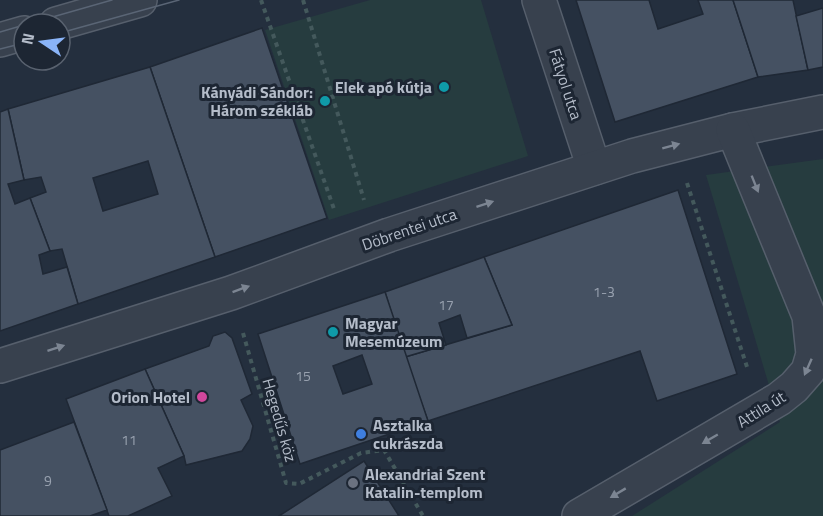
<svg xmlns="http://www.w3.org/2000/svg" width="823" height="516" font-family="'Titillium Web',sans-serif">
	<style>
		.green { fill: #263c3f }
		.building { fill: #455162; stroke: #1f2835; stroke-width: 1.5; fill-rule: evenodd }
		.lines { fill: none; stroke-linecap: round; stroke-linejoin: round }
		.street-casing { stroke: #565f6c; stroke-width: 36 }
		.path { stroke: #44595c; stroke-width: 4; stroke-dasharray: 4.5 4.5; stroke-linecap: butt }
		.street { stroke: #38414e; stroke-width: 33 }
		.tram { stroke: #5a6575; stroke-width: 1.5 }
		.oneway { fill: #7c8592 }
		.culture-dot { fill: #0f9aa8; stroke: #1d2633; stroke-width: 2 }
		.hotel-dot { fill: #d1479c; stroke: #1d2633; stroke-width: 2 }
		.shop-dot { fill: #3f7fe0; stroke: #1d2633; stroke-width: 2 }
		.worship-dot { fill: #6b7280; stroke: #1d2633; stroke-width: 2 }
		.labels { text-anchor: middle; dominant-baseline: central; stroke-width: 6; stroke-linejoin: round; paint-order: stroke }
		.number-label { font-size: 14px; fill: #98a1af }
		.street-label { font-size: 16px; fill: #b4bcc9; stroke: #1d2633 }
		.poi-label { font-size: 16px; font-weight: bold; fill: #b4bcc9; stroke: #1d2633; text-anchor: end }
	</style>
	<rect width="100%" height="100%" fill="#242f3e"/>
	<g class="green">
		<path d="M370,0h111l47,156 -199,64 -64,-190z"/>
		<path d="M823,159v357h-191l148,-94 -74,-247z"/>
	</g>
	<g class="building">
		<path d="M576,0h73l9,29 45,-15 -5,-14h35l25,77 -143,45z"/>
		<path d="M733,0h60l15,70 -50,7z"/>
		<path d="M823,8v59l-15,3 -12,-54z"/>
		<path d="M262,28l65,190 -112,39 -65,-190z"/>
		<path d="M150,67l65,190 -137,47 -16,-55 -12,2 -20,-53 16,-6 -5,-15 -17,3 -16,-71zM148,161l10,33 -55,17 -10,-33z"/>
		<path d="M8,109l16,71 -16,4 7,20 15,-6 20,53 -11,4 4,19 24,-7 11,37 -78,27v-219z"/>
		<path d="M678,190l59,184 -80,27 -17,-50 -212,70 -23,-64 107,-32 -28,-68z"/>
		<path d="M484,257l28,68 -45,13 -7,-23 -21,8 7,22 -41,12 -20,-65z"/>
		<path d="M385,292l43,129 -128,43 -42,-130zM362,355l10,29 -29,10 -10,-28z"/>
		<path d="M225,332l7,6 20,56 -11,6 12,26 -3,13 -8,12 -56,14 -2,-9 -39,-87 64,-23 4,-10z"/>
		<path d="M145,369l39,87 -26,12 14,28 -44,20h-19l-43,-117z"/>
		<path d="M74,422l33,88 -17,6h-90v-66z"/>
		<path d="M364,461l35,55h-121h1z"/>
	</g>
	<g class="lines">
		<g class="street-casing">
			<g id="street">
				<path d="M539,0l55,168"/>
				<path d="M56,24l84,-24"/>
				<path d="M0,40l24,-7"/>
				<path d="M0,366l231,-73 158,-58 243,-79 101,-26 90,-18"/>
				<path d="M579,516l200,-117 15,-12 14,-16 5,-17 -4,-38 -76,-186"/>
			</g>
		</g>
		<g class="path">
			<path d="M261,0l74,212"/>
			<path d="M303,0l61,200"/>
			<path d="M687,183l61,187"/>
			<path d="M243,333l43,150 13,1 62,-31 23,-3 39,66"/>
		</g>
		<use href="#street" class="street"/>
		<g class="tram">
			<path d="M28,24l84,-24"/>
			<path d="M0,32l24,-7"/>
			<path d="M60,33l119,-33"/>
			<path d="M0,49l24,-6"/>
		</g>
	</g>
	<defs><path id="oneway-solid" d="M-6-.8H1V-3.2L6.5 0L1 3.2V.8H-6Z" transform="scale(1.5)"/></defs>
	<g class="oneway">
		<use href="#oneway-solid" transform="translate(671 146) rotate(-15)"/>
		<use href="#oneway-solid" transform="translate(755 184) rotate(68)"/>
		<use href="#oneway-solid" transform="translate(485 204) rotate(-18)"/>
		<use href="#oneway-solid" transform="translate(241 289) rotate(-20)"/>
		<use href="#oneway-solid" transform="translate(56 348) rotate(-18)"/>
		<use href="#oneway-solid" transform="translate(808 367) rotate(114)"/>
		<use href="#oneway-solid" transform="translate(710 439) rotate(150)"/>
		<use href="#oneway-solid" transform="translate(618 493) rotate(149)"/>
	</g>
	<g class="culture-dot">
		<circle cx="444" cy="87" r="6"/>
		<circle cx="325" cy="101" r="6"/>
		<circle cx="333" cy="332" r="6"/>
	</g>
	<circle class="hotel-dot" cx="202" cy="397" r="6"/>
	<circle class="shop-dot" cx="361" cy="434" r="6"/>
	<circle class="worship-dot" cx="353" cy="483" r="6"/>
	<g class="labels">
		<g class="number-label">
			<text x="604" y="291">1-3</text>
			<text x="446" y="304">17</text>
			<text x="303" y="375">15</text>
			<text x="129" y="439">11</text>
			<text x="48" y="480">9</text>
		</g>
		<g class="street-label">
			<text transform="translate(566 84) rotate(72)">Fátyol utca</text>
			<text transform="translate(409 229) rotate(-19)">Döbrentei utca</text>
			<text transform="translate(761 409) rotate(-32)">Attila út</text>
			<text transform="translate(280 420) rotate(74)">Hegedűs köz</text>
		</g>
		<g class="poi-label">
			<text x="432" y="87">Elek apó kútja</text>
			<text x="313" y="92">Kányádi Sándor:<tspan x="313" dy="18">Három székláb</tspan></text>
			<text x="345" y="323" text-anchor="start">Magyar<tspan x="345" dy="18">Mesemúzeum</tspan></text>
			<text x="190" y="397">Orion Hotel</text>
			<text x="373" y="425" text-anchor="start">Asztalka<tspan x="373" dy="18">cukrászda</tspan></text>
			<text x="365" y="474" text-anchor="start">Alexandriai Szent<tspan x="365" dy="18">Katalin-templom</tspan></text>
		</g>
	</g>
	<g transform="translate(42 42) rotate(283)"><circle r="28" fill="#1d2633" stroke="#59626f" stroke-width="1.5"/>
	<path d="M0-4.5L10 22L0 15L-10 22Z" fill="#8ab4f8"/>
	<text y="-9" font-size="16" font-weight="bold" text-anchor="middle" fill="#b4bcc9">N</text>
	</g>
</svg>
